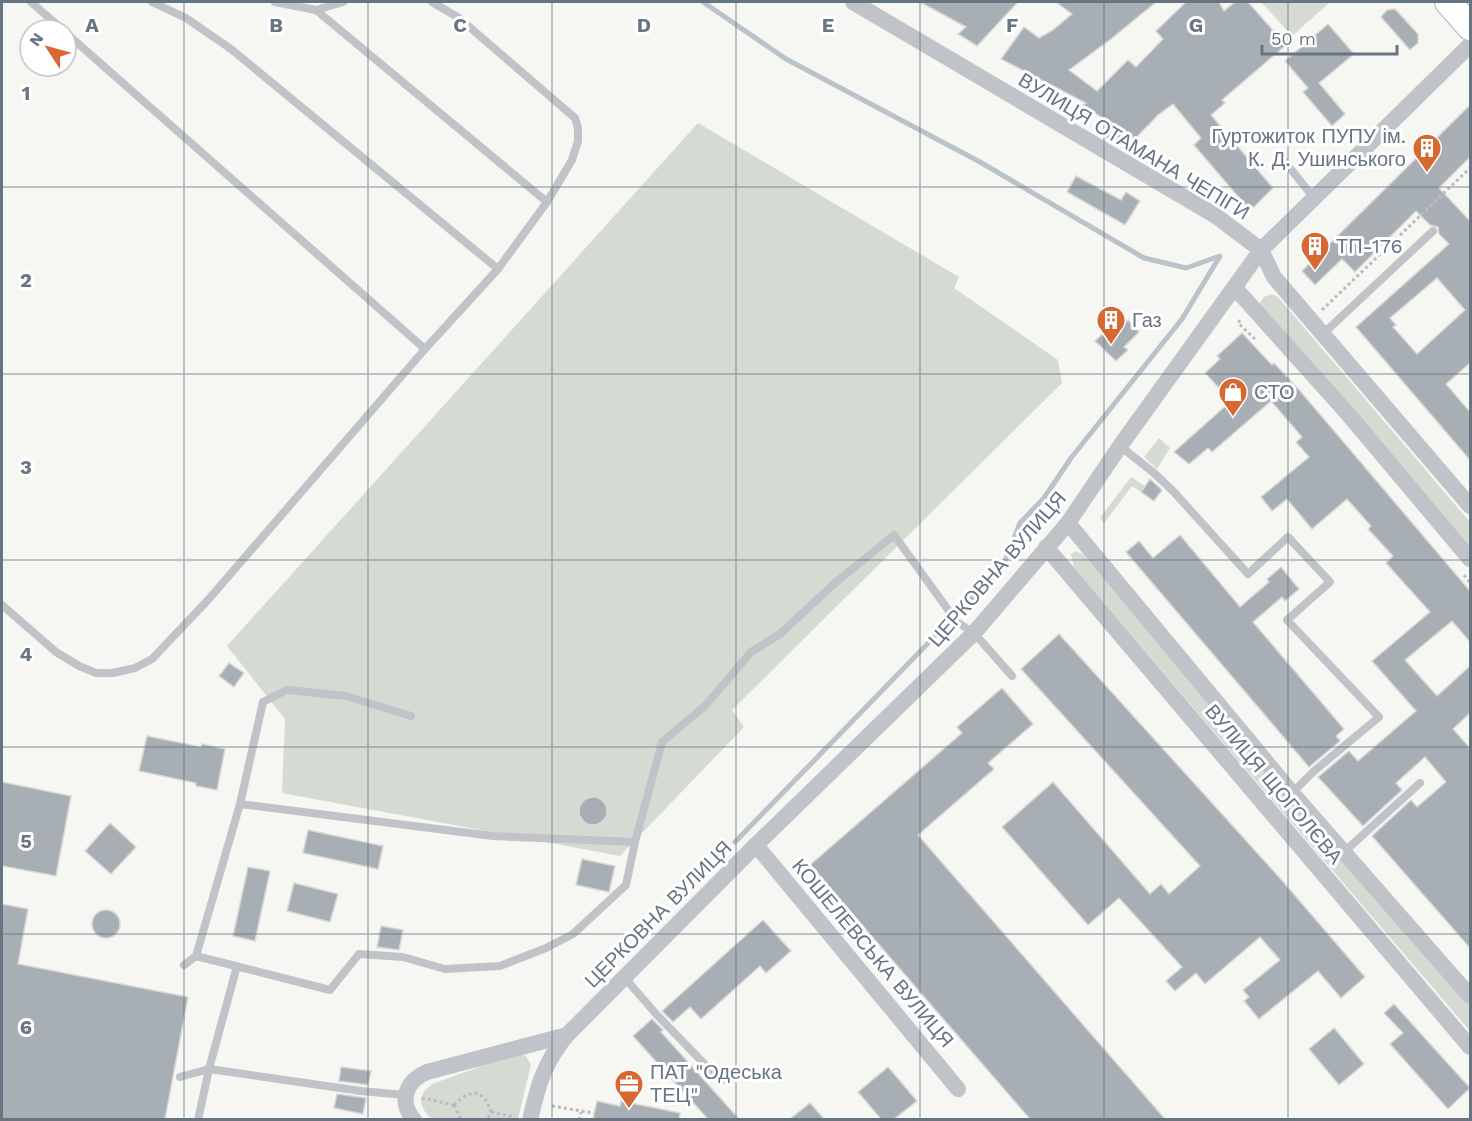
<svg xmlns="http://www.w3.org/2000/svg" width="1472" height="1121" font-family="'Work Sans',sans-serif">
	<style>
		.green { fill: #d5dbd3 }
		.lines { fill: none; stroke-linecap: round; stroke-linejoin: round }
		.stream { stroke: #bac3c9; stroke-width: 5 }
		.building { fill: #a7aeb4; stroke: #d8d8d6; stroke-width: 1.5; fill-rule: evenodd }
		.primary-casing { stroke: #b3b7bb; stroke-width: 28 }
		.path { stroke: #babcbf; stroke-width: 3; stroke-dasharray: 3 3; stroke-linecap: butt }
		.lane { stroke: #c0c3c7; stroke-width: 8 }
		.street { stroke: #c0c3c7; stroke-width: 16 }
		.primary { stroke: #fff; stroke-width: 26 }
		.grid { fill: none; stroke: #677482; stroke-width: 1.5; stroke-opacity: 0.55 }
		.labels { text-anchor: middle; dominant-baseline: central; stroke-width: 6; stroke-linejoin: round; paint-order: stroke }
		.poi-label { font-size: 20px; fill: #677482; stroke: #fff; text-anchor: start }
		.street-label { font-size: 20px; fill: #677482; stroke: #fff }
		.grid-label { font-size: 20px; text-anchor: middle; font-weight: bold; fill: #677482; stroke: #fff; stroke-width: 6; stroke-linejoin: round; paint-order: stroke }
	</style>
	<rect width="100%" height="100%" fill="#f6f6f3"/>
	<g class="green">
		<path d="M1261,2h69l-38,34z"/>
		<path d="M698,123l261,154 -5,11 104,72 4,23 -330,327 12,17 -124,129 -338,-63 3,-74 -58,-73z"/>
		<path d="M1272,294l6,3 192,225v31l-212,-247 6,-9z"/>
		<path d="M1159,438l11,10 -13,21 -13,-12z"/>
		<path d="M1131,477l14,9 -4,6 -9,-6 -28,37 -4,-5z"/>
		<path d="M1076,551l9,5 385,450v25l-396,-463 -3,-14z"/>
		<path d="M519,1054l7,2 5,9 -13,54h-87c-12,-13 -15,-23 1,-35l80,-29z"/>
	</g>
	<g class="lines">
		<path class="stream" d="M703,2l83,57 194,103 164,96 42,10 34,-12 -38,63 -111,139 -27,40 -24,25 -17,43 -268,276"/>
	</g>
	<g class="building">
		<path d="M920,2h98l-41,44 -19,-12 8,-7z"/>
		<path d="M1056,2h100l-45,37 -42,31 28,21 31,-31 8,7 27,-28 -7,-8 30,-29h33l5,9 11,-9h13l38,43 -64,55 3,3 -14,12 62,73 -20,20 -6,-1 -53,-62 7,-7 -28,-34 -15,11 -31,32 -26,-12 9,-12 -27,-18 3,-2 -85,-44 23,-32 15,11 14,-8 19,-16z"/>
		<path d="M1395,9l23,25v9l-8,7 -29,-33 6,-7z"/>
		<path d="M1328,24l26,30 -35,29 26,31 -13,12 -29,-34 5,-4 -23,-27z"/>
		<path d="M1470,105v52l-31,31 31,33v142l-24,21 24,28v48l-114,-133 93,-83 -10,-10 -1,-7 -8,-2 -14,-14 -61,61 -13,-13 -27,26 -13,-14zM1437,278l28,32 -48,44 -24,-27 3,-2 -6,-7z"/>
		<path d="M1076,176l45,24 5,-8 14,9 -15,24 -58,-33z"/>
		<path d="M1128,320l11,12 -15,15 4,3 -12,11 -21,-20 12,-11 5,5z"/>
		<path d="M1242,333l30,32 2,-2 27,29 169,199v51l-18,-21 -47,39 32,36 33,-30v47l-17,16 17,19v200l-98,-112 39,-36 6,7 29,-25 -21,-25 -29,26 6,7 -39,36 -45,-49 31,-26 9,10 58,-50 -44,-50 58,-49 -44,-49 7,-7 -25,-27 3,-3 -24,-27 -35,30 -25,-30 -15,12 -11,-14 48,-40 -13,-15 6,-5 -31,-36 -59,51 -4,-4 -19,16 -15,-12 57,-51 -26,-28 15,-14 -3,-3z"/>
		<path d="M1150,479l12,11 -8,11 -13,-9z"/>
		<path d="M1180,535l60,72 29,-25 -2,-3 14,-12 18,22 -14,12 -3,-4 -29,25 91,107 -8,7 4,5 -31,26 -183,-215 13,-11 14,17z"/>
		<path d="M1059,634l220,243 86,100 -24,21 -23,-27 -59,48 -15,-18 5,-4 -6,-7 37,-30 -20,-23 -55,47 -9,-11 -21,18 -9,-10 16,-14 -63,-69 -31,27 -86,-98 51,-45 97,112 11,-10 8,10 31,-28 -179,-197z"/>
		<path d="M229,663l15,10 -10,14 -15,-11z"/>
		<path d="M1002,688l31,36 -45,39 6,6 -76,66 247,284h-135l-220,-254 152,-132 -5,-6z"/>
		<path d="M147,736l54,11 1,-3 23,5 -8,41 -21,-4v-3l-57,-12z"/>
		<path d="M2,782l69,14 -15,80 -54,-10z"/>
		<circle cx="593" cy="811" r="14"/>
		<path d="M110,823l26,24 -25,27 -26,-23z"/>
		<path d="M308,830l75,16 -5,23 -75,-16z"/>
		<path d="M582,859l33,7 -6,26 -33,-7z"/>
		<path d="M248,867l22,4 -15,70 -22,-5z"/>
		<path d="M294,883l44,11 -8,28 -43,-11z"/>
		<path d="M2,904l26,5 -10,55 170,33 -23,122h-163z"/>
		<circle cx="106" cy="924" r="14"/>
		<path d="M763,920l28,31 -25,22 -6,-7 -59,53 -11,-12 -17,15 -11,-11z"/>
		<path d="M381,926l22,4 -4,20 -22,-3z"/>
		<path d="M1394,1004l76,84 -22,21 -58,-65 13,-11 -19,-20z"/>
		<path d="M652,1019l11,11 -2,2 78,87h-31l-75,-83z"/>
		<path d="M1334,1028l30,36 -25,21 -30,-36z"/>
		<path d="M341,1067l30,4 -3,14 -29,-4z"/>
		<path d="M888,1067l29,34 -23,18h-13l-23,-27z"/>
		<path d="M337,1094l29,4 -3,16 -29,-6z"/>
		<path d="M597,1101l23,5 1,-5 59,12 -1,6h-86z"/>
		<path d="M810,1103l14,16h-34z"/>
	</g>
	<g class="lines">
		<g class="primary-casing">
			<path id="primary" d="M1448,2l22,25"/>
		</g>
		<g class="path">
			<path d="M1322,310l148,-142"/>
			<path d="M1240,320l-2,3 17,16"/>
			<path d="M1464,575l6,8"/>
			<path d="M422,1098l32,7"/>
			<path d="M454,1105c15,-16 30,-17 37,7l-4,8"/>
			<path d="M454,1105l7,15"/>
			<path d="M552,1106l42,7"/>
			<path d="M491,1112l24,5"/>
			<path d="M579,1120l2,-8"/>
		</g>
		<g class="lane">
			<path d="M31,2l32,28"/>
			<path d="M152,2l34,16 45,31 267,220"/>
			<path d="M275,2l41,8 231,192"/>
			<path d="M316,10l27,-8"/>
			<path d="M66,33l359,316"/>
			<path d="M1281,157l33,41"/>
			<path d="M1324,333l109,-102"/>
			<path d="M1120,446l34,27 19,18 75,83 40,-37 42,45 -43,38 92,97 -66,55 -21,21"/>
			<path d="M2,605l54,47 23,14 17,7h17l22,-5 17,-9 56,-59 217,-251 73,-80 49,-67 25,-42 6,-19v-13l-3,-10 -116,-100 -27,-16"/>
			<path d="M411,716l-65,-20 -59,-6 -24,12 -23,102 253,32 142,6 27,-100 43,-36 46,-54 29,-18 55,-51 59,-48 63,87 17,11 38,43"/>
			<path d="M1344,852l76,-69"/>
			<path d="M196,956l134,34 29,-36 44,3 42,12 55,-3 46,-18 27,-14 53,-49 9,-43"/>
			<path d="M184,965l12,-9 44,-152"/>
			<path d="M624,977l33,38 64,66"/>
			<path d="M180,1077l29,-8 152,22 44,4"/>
			<path d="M198,1120l11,-51 28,-103"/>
		</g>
		<g class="street">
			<path d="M853,2l363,214 45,34 13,27 196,229"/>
			<path d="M1235,288l113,126 122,145"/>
			<path d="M1068,523l224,270 178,203"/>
			<path d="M1046,547l424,500"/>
			<path d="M756,845l202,244"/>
			<path d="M414,1120c-16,-19 -8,-39 13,-48l140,-37"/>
			<path d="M530,1120c8,-35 14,-57 37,-85l189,-190 218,-212 94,-110 52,-77 141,-196 209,-205"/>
		</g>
		<use href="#primary" class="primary"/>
	</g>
	<path class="grid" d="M184,2v1118M368,2v1118M552,2v1118M736,2v1118M920,2v1118M1104,2v1118M1288,2v1118M2,187h1468M2,374h1468M2,560h1468M2,747h1468M2,934h1468"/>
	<defs>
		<g id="building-pin" transform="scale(1.5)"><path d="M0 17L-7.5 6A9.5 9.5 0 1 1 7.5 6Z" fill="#d76832" stroke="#fff"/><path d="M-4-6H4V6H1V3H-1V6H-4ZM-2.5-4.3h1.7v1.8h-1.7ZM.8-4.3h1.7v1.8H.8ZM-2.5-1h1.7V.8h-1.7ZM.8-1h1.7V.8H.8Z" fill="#fff"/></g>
		<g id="shop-pin" transform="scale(1.5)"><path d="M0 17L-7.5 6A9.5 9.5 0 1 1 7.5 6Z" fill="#d76832" stroke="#fff"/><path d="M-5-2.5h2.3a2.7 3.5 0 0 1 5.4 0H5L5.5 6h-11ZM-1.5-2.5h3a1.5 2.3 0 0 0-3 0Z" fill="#fff"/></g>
		<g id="office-pin" transform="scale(1.5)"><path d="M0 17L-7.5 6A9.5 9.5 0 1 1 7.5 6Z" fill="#d76832" stroke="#fff"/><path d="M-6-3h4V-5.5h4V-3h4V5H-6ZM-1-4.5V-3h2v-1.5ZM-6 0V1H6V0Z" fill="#fff"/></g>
	</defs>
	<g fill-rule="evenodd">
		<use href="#building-pin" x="1427" y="148"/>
		<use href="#building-pin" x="1315" y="246"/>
		<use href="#building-pin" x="1111" y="320"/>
		<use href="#shop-pin" x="1233" y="392"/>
		<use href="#office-pin" x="629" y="1084"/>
	</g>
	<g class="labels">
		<g class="poi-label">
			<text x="1406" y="136" text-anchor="end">Гуртожиток ПУПУ ім.<tspan x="1406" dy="23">К. Д. Ушинського</tspan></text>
			<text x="1336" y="246">ТП-176</text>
			<text x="1132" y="320">Газ</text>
			<text x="1254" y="392">СТО</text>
			<text x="650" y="1072">ПАТ "Одеська<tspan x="650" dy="23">ТЕЦ"</tspan></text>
		</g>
		<g class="street-label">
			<text transform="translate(1134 146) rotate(31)">ВУЛИЦЯ ОТАМАНА ЧЕПІГИ</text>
			<text transform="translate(997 569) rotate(-49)">ЦЕРКОВНА ВУЛИЦЯ</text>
			<text transform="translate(1274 784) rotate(50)">ВУЛИЦЯ ЩОГОЛЄВА</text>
			<text transform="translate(658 914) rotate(-45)">ЦЕРКОВНА ВУЛИЦЯ</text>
			<text transform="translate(873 953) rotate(50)">КОШЕЛЕВСЬКА ВУЛИЦЯ</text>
		</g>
	</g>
	<g class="grid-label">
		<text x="92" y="32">A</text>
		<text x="276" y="32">B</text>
		<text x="460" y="32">C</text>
		<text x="644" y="32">D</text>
		<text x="828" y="32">E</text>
		<text x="1012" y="32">F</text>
		<text x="1196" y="32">G</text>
		<text x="26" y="100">1</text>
		<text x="26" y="287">2</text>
		<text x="26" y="474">3</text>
		<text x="26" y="661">4</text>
		<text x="26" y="848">5</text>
		<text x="26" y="1034">6</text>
	</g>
	<rect width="1472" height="1121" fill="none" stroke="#677482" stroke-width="6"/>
	<g transform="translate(48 48) rotate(306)"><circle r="28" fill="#ffffff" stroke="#c2c7cd" stroke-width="1.5"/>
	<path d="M0-4.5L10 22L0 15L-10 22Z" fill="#d76832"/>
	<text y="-9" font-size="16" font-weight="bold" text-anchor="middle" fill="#677482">N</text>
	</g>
	<path d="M1262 45v9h135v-9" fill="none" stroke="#677482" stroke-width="3"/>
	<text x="1271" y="45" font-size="18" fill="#677482" stroke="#ffffff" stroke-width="4.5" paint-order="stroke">50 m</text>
</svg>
